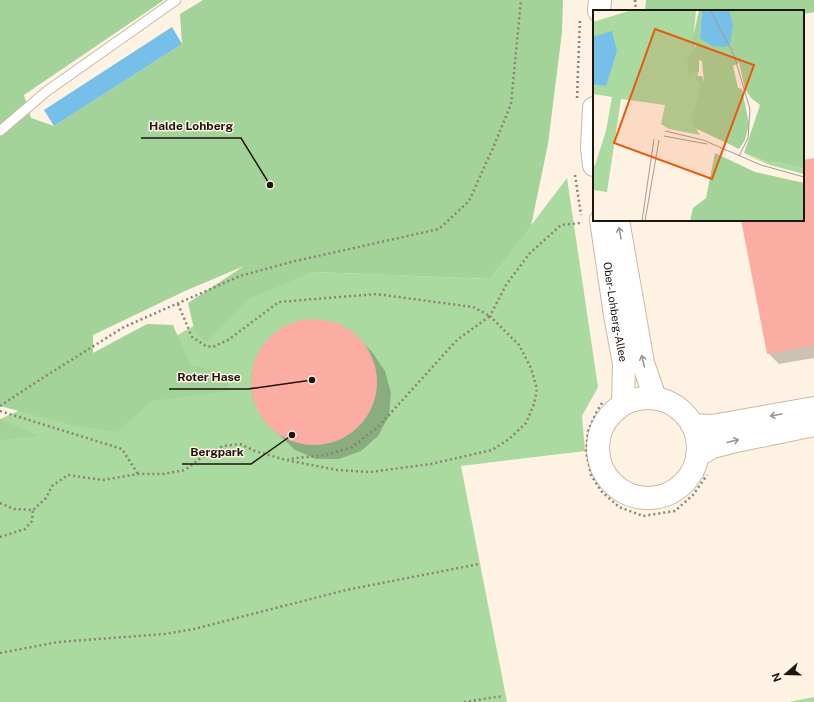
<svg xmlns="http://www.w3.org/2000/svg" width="814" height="702" font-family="'Public Sans',sans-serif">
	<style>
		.green { fill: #aadaa0 }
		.forest { fill: #a3d399 }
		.water { fill: #75bfe8 }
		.shadow { fill: #0003 }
		.building { fill: #fbaca3 }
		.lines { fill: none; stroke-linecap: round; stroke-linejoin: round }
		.lane-casing { stroke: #cbb8a0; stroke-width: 11 }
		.secondary-casing { stroke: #cbb8a0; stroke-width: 24 }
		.path { stroke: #8b8276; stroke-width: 2.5; stroke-dasharray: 2 3; stroke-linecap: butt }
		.lane { stroke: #fff; stroke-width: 9 }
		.secondary { stroke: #fff; stroke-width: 22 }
		.oneway { stroke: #999793 }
		.labels { text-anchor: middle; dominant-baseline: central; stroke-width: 3; stroke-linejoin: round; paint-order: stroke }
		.street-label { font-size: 11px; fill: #1d170e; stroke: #fef2e3 }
		.inset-road { fill: none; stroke: #a49a8e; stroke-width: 1 }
		.view { fill: #e8590c; fill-opacity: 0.15; stroke: #e8590c; stroke-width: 2 }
		.inset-edge { fill: none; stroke: #1d170e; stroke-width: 2 }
		.leader { fill: none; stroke: #1d170e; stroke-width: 1.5 }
		.callout-dot { fill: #1d170e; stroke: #fef2e3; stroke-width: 1.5 }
		.callout-label { font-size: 12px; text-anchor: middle; font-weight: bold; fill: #1d170e; stroke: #fef2e3; stroke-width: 3; stroke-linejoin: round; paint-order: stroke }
	</style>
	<rect width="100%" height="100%" fill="#fef2e3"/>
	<g class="green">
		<path d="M567,178l31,209 -16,29 3,35 -124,15 46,236h-507v-283l136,-60 94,-54 84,-33 176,7z"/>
		<path d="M814,697v5h-25z"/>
	</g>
	<g class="forest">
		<path d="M0,0h164l-140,95 7,23 23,8 128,-82 -2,-30 23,-14h360l-1,32 -14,112 -17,82 -41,53 -176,-7 -66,27 -41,43 -12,-9 -7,-30 56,-37 -59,25 -92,44v18l54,-29 26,1 17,40 40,9 -3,17 -75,10 -35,31 -41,-6 -76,-20z"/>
		<path d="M646,0h168v12l-11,2v-3h-158z"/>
		<path d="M0,419l39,17 -39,4z"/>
	</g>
	<path class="water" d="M172,27l10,17 -128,82 -10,-16z"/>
	<g class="shadow">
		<path d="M814,159v199l-35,6 -11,-11 -26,-133h61v-59z"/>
		<path d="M315,320l22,4 20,13 15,15 13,19 6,22 -2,23 -11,20 -17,15 -22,8h-23l-21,-9 -32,-31 -10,-20 -2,-23 7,-22 14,-19 20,-11z"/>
	</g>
	<g class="building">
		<path d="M814,158v187l-47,9 -26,-134h62v-60z"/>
		<circle cx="314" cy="382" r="63"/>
	</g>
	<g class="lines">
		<g class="lane-casing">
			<path id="lane" d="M0,131l47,-40 129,-91"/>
		</g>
		<g class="secondary-casing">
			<g id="secondary">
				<path d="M599,11l1,-11"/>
				<path d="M594,108l-2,40 2,17"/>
				<path id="s1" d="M601,220l14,95 9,49 -1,40"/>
				<path d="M618,220l25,143 12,35"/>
				<circle cx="648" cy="448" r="50"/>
				<path d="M692,425l20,1 102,-18"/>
				<path d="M697,456l15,-9 24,-6 78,-16"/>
			</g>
		</g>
		<g class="path">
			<path d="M635,0l1,11"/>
			<path d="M577,98l3,-79"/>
			<path d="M575,175l6,40"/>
			<path d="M178,304l14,33 14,9 7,1 15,-7 51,-38 97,-8 97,13 17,9 -33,24 -79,87 -26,20 -26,8 -38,4"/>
			<path d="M602,403l-5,8 -9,20 -2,20 5,24 10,16 18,16 24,9 32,-5 18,-16 14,-20"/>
			<path d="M0,406l41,-27 83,-52 116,-51 51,-14 148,-33 30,-28 24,-53 18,-44 10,-104"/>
			<path d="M0,411l122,38 16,25"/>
			<path d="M0,503l14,6 19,1 13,-12 6,-12 16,-11 35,5 35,-6h25l22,-4 16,-12 22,-12 17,-2 15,7 31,9 51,10 33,2 61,-8 61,-14 17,-11 17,-16 8,-19 3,-15 -6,-21 -12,-23 -29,-29 16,-31 23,-31 32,-29 20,-2"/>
			<path d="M0,537l25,-8 7,-8 1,-11"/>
			<path d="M0,653l58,-11 107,-8 29,-5 152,-39 133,-26"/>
			<path d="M464,702l39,-6"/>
		</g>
		<use href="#lane" class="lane"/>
		<use href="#secondary" class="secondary"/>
	</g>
	<defs><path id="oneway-shaft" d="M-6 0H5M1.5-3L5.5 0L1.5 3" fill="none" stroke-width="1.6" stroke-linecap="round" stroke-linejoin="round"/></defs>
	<g class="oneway">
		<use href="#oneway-shaft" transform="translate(620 233) rotate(-100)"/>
		<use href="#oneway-shaft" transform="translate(643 361) rotate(-103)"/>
		<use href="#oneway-shaft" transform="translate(776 415) rotate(170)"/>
		<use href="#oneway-shaft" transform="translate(733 441) rotate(-14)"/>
	</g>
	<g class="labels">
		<g class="street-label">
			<text stroke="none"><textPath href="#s1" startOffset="93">Ober-Lohberg-Allee</textPath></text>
		</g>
	</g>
	<g transform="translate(593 10)">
		<rect width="211" height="211" fill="#fef2e3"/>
		<path d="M39,0h64l-2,23 6,62 -10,24 10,16 -31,-6 -8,-5 4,-19 -44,-6 -14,93 -14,-2v-25h2l11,-34 6,-34 -19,-3v-72zM150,144l26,9 9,-1 26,7v5l-34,-9z" fill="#aadaa0"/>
		<path d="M106,0h3l-2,28 31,-4 -2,-24h75v159l-26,-7 -9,1 -25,-10 16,-48 -9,-7 -6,-9 -6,-26 -6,3 5,22 4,1 7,35 -4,16 -6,9 -44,-21 -5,-9 9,-24v-11l-4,-8h7l2,6 -2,-21 -3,-1v12l-6,1 -4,5 -2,-19 11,-16 -7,5zM122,143l40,19 49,11v38h-114l3,-13 13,-10z" fill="#a3d399"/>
		<path d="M109,0h27l4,15 -3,19 -5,3 -13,-1 -12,-8zM19,21l5,20 -11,35 -13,-2v-47z" fill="#75bfe8"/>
		<path class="inset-road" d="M117,0l24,45 16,54 -2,29 -9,18M72,121l38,9 58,25 43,12M71,126l43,8M49,211l12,-82M52,211l14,-81"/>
		<path class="view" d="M62,19l99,36 -42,114 -98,-36z"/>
		<rect width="211" height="211" class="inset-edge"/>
	</g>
	<path class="leader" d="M270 185L241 138H141M312 380L248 389H169M292 435L251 464H182"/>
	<g class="callout-dot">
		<circle cx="270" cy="185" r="4"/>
		<circle cx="312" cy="380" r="4"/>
		<circle cx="292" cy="435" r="4"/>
	</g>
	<g class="callout-label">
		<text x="191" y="130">Halde Lohberg</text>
		<text x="209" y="381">Roter Hase</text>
		<text x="217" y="456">Bergpark</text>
	</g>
	<g transform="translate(786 674) rotate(250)" stroke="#fef2e3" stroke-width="3" paint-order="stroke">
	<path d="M0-3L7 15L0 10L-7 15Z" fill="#1d170e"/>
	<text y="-6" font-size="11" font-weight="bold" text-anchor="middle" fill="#1d170e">N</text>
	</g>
</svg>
